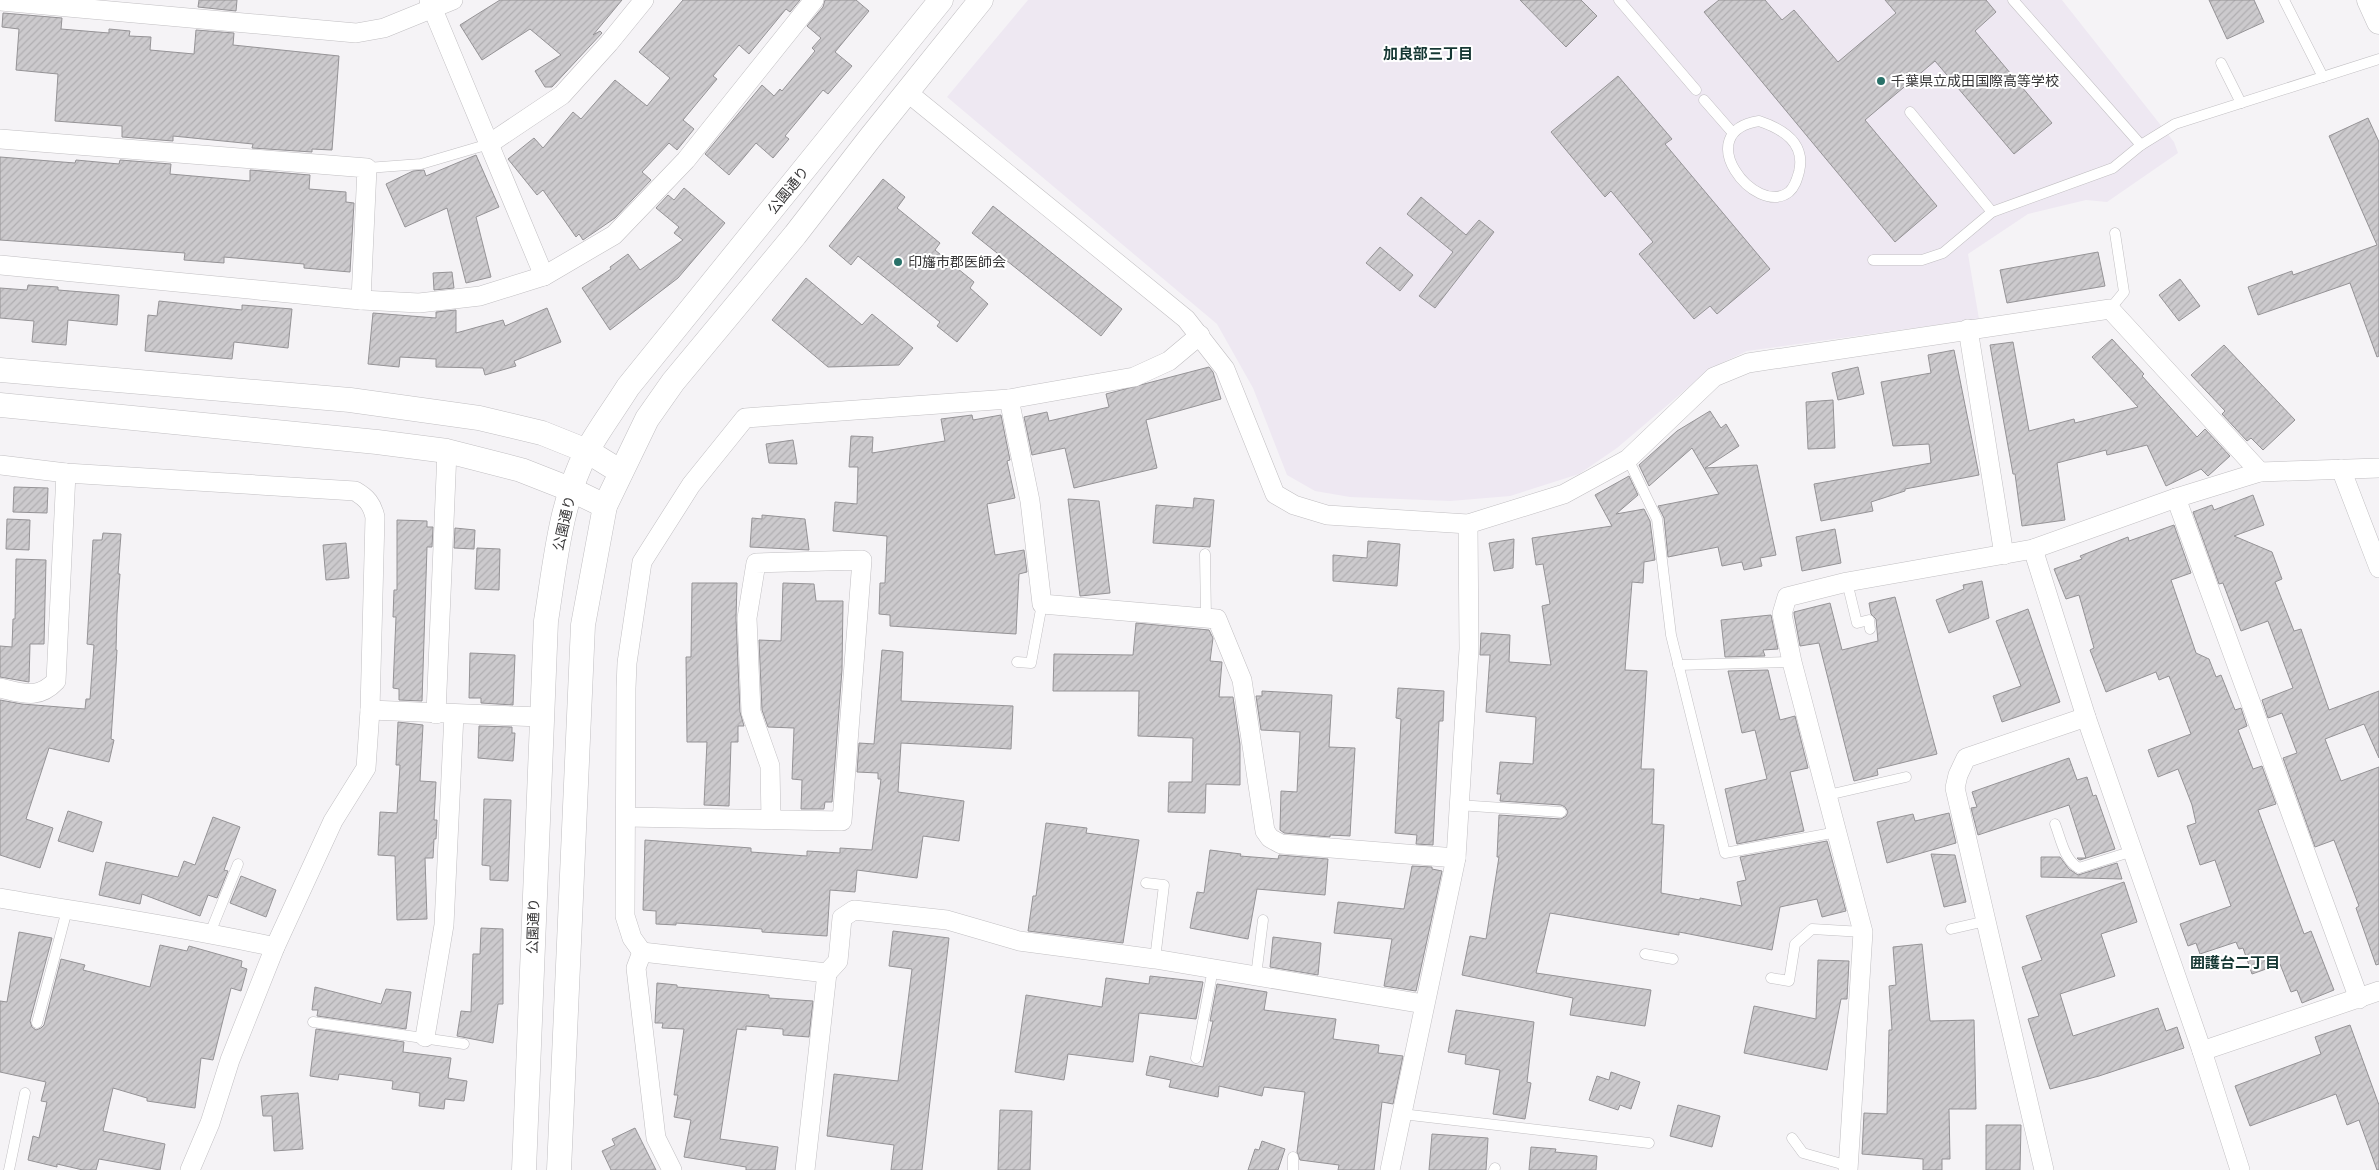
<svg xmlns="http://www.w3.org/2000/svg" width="2379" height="1170" font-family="'DejaVu Sans','Noto Sans JP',sans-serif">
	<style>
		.built { fill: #eee8f2 }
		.building { fill: url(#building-hatch); stroke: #959396 }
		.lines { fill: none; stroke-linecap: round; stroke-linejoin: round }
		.service-casing { stroke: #c1bfc2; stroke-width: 11 }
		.minor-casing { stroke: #c1bfc2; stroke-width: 20 }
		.tertiary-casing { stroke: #c1bfc2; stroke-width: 25 }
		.service { stroke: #fff; stroke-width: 10 }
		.minor { stroke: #fff; stroke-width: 19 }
		.tertiary { stroke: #fff; stroke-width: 24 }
		.poi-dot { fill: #297169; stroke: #fff; stroke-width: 2 }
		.labels { text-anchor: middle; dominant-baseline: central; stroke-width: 4; stroke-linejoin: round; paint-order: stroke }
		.poi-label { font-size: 14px; fill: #373637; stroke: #fff; text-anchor: start }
		.street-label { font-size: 14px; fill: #373637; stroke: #fff }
		.neighbourhood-label { font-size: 15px; font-weight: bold; fill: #153733; stroke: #fff }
	</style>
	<defs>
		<pattern id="building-hatch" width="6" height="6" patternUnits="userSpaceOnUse" patternTransform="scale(1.25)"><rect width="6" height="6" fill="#cccacd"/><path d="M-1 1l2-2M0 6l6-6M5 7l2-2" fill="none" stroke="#b0aeb1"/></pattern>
	</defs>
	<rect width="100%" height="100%" fill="#f5f3f6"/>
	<path class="built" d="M1028,0h1034l112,142 4,11 -71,49 -21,-2 -58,14 -60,40 11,65 -232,32 -36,17 -94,80 -38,26 -69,22 -60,5 -100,-4 -35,-6 -28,-16 -34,-87 -36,-64 -270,-227z"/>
	<g class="building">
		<path d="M199,0h38l-1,11 -38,-4z"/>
		<path d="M500,0h122l-29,35 7,-4 2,2 -50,54h-7l-10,-16 26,-16 -31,-26 -48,31 -22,-35z"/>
		<path d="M683,0h117l-10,12 -4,-3 -37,45 -10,-9 -26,31 4,3 -34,41 11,9 -17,21 -8,-7 -27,29 9,8 -36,38 -32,22 -4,-6 -3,3 -33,-47 -6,5 -29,-36 26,-21 9,10 30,-36 8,7 34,-39 32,26 23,-28 -31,-26z"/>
		<path d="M825,0h31l13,11 -34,41 17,14 -24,28 -5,-4 -38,46 4,3 -16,19 -17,-15 -27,32 -24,-21 57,-69 12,11 6,-7 2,2 33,-40 -3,-3 9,-10 -14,-12 16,-19z"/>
		<path d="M1520,0h61l16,16 -31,31z"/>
		<path d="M1719,0h46l17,20 12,-10 44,52 58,-49 -11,-13h101l10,12 -21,19 77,92 -38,31 -79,-93 -70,59 72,86 -42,36 -191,-230z"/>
		<path d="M2209,0h45l10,22 -37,17z"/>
		<path d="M3,13l59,5 -1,11 48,4v-4l21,2 -1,5 22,1 -1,13 44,4 2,-24 38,3 -1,12 106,11 -7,94 -20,-1v3l-60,-4 1,-4 -80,-8v5l-51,-4v-11l-67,-5 3,-47 -42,-4 3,-41 -17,-2z"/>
		<path d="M1618,76l54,63 -7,5 105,125 -53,45 -7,-8 -16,13 -55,-65 14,-12 -42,-51 -6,6 -54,-65z"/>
		<path d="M2368,118l11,24v214l-2,1 -27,-74 -92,32 -10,-28 44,-16 1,4 84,-30 -48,-109z"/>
		<path d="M476,155l23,52 -23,10 15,60 -25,6 -19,-75 -42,19 -19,-43 27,-13 11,-1 2,6z"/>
		<path d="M0,157l75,6 1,-3 43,4 1,-4 51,4 -1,10 80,7v-11l60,5 -1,14 37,3v10l8,1 -4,69 -46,-4v-4l-80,-7v6l-40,-3 1,-7 -185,-13z"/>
		<path d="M883,179l22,18 -8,11 43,35 -5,7 39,32 -4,6 18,16 -31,38 -20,-16 3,-4 -82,-66 -7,9 -22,-19z"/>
		<path d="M684,188l41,35 -47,55 -68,52 -28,-42 29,-19 -1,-2 18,-13 12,16 43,-30 -9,-7 5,-6 -23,-19 12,-13 6,5z"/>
		<path d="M1421,197l45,38 13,-15 15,12 -59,76 -16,-12 34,-44 -46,-38z"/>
		<path d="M993,206l129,103 -21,27 -129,-103z"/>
		<path d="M1380,247l33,28 -13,16 -34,-28z"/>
		<path d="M2098,252l7,34 -98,17 -7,-33z"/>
		<path d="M452,272l2,16 -20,2 -1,-17z"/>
		<path d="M806,278l56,47 10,-11 41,34 -14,17 -71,2 -56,-47z"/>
		<path d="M2180,279l20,27 -21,15 -20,-26z"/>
		<path d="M28,285l30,2v3l61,5 -2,30 -49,-5 -2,25 -34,-3 2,-21 -34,-3v-30l27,2z"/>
		<path d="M159,301l83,9v-5l50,4 -4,39 -54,-6 -2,17 -87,-8 3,-36 9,1z"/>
		<path d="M547,308l14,34 -47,19 2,5 -31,9 -2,-7 -47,-1v-8l-36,-2 -1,10 -31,-3 5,-51 63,5v-6l20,-2v23l47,-13 2,6z"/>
		<path d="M2112,339l32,35 -2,2 55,61 8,-8 25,27 -22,20 -7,-7 -35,17 -19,-41 -40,10 -1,-5 -49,13 8,57 -43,6 -7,-52h-2l-23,-129 23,-3 16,89 45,-12 1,4 63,-16 -46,-50z"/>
		<path d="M2224,345l71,75 -32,30 -12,-12 -4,3 -25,-27 3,-3 -34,-36z"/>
		<path d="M1954,350l25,125 -74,14v2l-34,11 2,9 -52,10 -7,-37 117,-21 -2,-19 -36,2 -12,-64 50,-9 -3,-18z"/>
		<path d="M1209,367l4,5 8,27 -75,21 11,48 -83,20 -9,-40 -33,7 -8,-38 23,-5 2,9 60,-14 -3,-13z"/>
		<path d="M1858,367l6,27 -26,6 -6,-27z"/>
		<path d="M1833,400l2,48 -27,1 -2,-47z"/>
		<path d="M1710,411l11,17 5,-4 13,22 -34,22 52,-3 19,90 -16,3 2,8 -18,4 -2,-8 -20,4 -4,-19 -50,10 -4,-39 -6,-12 61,-12 -27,-46 -43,38 -10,-21 38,-34z"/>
		<path d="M972,415l1,5 28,-5 9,45 -3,1 8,37 -28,6 8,51 29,-5 3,22 -8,2 -3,60 -126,-8v-11l-11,-1 1,-31h5l2,-47 -54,-5 2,-29 22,2 1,-37h-9l2,-31 22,1 -1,16 73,-12 -4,-22z"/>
		<path d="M793,440l4,24 -28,-1 -3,-19z"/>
		<path d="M1629,476l9,19 -22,19 28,-5 6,12 5,39 -11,2 -1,21 -11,-1 -7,88 22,1 -6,98h13l-2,55 12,1 -3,68 39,7v-2l42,8 -5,-24 9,-2 -6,-23 87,-16 19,70 -24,6 -5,-18 -37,8 -8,43 -93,-18v3l-129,-22 -14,60 115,17 -6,36 -75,-11 3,-17 -111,-23 8,-39 16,3 13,-82h-2l2,-42 62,4 5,-3 2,-4 -3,-5 -4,-2 -61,-4 1,-7h-4l3,-32 33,2 3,-47 -50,-5 4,-57h-10l1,-22 29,2 -1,27 42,3 -9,-59 8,-2 -7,-40 -7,1 -4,-27 80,-12 -17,-31z"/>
		<path d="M14,487l34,1 -1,25 -34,-1z"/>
		<path d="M2253,495l11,30 -30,11 38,16 10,27 -7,3 19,49 7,-2 28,81 50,-19v67l-15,-34 -39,15 16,42 38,-14v197l-3,1 -20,-57 3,-2 -25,-66 -19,7 -32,-89 14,-5 -15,-40 -14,5 -6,-18 31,-12 -25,-67 -27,10 -18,-48 -4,1 -26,-72 19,-7 2,5z"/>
		<path d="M1194,498l20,2 -4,47 -57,-4 3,-38 37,3z"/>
		<path d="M1068,499l31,2 11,92 -30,3z"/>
		<path d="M762,515l43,4 4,31 -59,-3 2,-29 10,1z"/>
		<path d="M7,519l23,1 -1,30 -23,-1z"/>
		<path d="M397,520l30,1v6h6l-1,20h-5l-5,154 -23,-1v-11l-6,-1 3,-71h-3l1,-27h3z"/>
		<path d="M2174,525l17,48 -20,7 25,73 13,6 7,18 5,-2 14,35 6,-2 6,18 -9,4 15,39 9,-3 14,38 -18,6 46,124 7,-3 23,59 -32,13 -5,-13 -6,2 -11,-28 -28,10 -9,-26 -4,1 -3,-7 -36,12 -4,-11 -8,3 -8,-22 51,-18 -16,-46 -15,5 -13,-39 9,-3 -4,-18 -14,-36 -20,8 -10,-27 43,-16 -22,-58 -10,4 -3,-8 -50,20 -16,-42 4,-2 -15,-53 -13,4 -12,-30 28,-10 -2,-3 48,-19 1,4z"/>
		<path d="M455,528l20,2 -1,19 -20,-1z"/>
		<path d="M1835,529l6,34 -39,8 -6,-34z"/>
		<path d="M103,533l18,1 -3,40h2l-3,40 -1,36h1l-6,89 3,1 -5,22 -60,-14 -23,71 27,9 -13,40 -40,-13v-155l22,4 63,5 1,-10h4l4,-54 -7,-1 6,-104h9z"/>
		<path d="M1514,539l-1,29 -19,3 -5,-28z"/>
		<path d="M1368,541l32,3 -3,42 -64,-5v-26l34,3z"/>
		<path d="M346,543l3,35 -23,2 -3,-35z"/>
		<path d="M477,548l23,1 -1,41 -24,-1z"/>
		<path d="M16,559l30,1 -2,84h-14l-1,38 -29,-5v-31l12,1 1,-28h2z"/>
		<path d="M1982,581l7,37 -40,15 -13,-33 28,-11 -1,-4z"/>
		<path d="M692,583h45l-1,35 4,94 4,14h-6v16h-7l-2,64 -25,-1 3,-63h-20l-1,-85h5z"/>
		<path d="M783,583l31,1 2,17h27l-1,69 -10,132h-7l-1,7h-23l1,-29 -10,-1 2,-51 -26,-1 -6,-17 -3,-70 22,1z"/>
		<path d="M1895,597l42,157 -60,15 1,6 -24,6 -35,-138 -19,3 -6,-32v-2l36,-9 12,47 36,-9 -2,-22 -5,-5 -2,-11z"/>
		<path d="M2028,609l32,93 -58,20 -9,-26 28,-10 -25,-65z"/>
		<path d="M1771,615l7,34 -15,1 2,6 -40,1 -4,-37z"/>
		<path d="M1136,623l73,7 4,8 -3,23 12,1 -3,35h14l7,47v41l-34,-1 -1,29 -37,-1 1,-30h23l1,-44 -55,-2 1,-45h-86l1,-37 79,1z"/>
		<path d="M882,650l21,2 -2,49 112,5 -2,43 -110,-6 -3,49 66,9 -5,40 -36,-5 -6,42 -60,-8 -2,22 -25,-2 -3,46 -65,-4v-3l-40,-3 -46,-3v2l-20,-1v-13l-13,-1 2,-70 106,8v4l56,4v-5l33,2v-5l32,2 9,-71h-3v-6l-21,-1 2,-29 15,1z"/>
		<path d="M470,653l45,2 -2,50 -32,-2v-5h-12z"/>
		<path d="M1768,670l12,50 15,-4 13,52 -18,4 14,59 -67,13 -12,-55 42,-10 -12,-49 -13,3 -14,-62z"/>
		<path d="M1398,688l46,3 -1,30h-4l-6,124 -17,-1 1,-9 -22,-2 6,-114 -5,-1z"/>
		<path d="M1262,691l70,4 -3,52 26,1 -5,88 -20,-1v2l-46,-4 -4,-3 1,-39 16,1 3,-60 -39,-2 -5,-34h6z"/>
		<path d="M398,722l25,3 -3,56 16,1 -2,38h3l-1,19h-2l-1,19h-8l2,61 -30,1 -2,-64 -17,-1 2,-43 17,1 3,-48h-4z"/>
		<path d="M479,726l33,1v6h3l-2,28 -35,-3z"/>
		<path d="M2069,758l8,22 10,-3 6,19 3,-1 19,54 -35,11 -2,-1 -1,-1h9l-17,-53 -91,30 -7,-27 6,-1 -5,-15z"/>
		<path d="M484,799l27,1 -3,81 -18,-1v-14l-8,-1z"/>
		<path d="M68,811l34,11 -9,30 -35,-11z"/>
		<path d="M1949,813l7,30 -69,20 -10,-41 36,-8 2,7z"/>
		<path d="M213,817l27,10 -16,43 4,1 -11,27 -9,-3 -8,21 -58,-22 -2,10 -41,-9 7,-33 72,15 6,-16 11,4z"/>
		<path d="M1046,823l41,5 -1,5 53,7 -16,103 -95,-12 5,-35h3z"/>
		<path d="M1210,850l31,4 -1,2 38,3 1,-4 49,4 -3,36 -68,-6 -9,50 -58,-11 7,-36 7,1z"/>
		<path d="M1931,854l24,1 11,47 -22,5z"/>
		<path d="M2041,857h19l9,12 9,6 39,-12 5,16 -81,-2z"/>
		<path d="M1412,866l20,1v2l10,2 -26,120 -32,-5 8,-47 -58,-6 4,-31 66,7z"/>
		<path d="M241,876l35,14 -10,27 -36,-14z"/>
		<path d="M2124,882l13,40 -36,12 14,42 -55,18 13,42 85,-28 8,23 11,-4 7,21 -85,28 -49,13 -22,-70 11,-3 -17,-49 20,-7 -16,-44z"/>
		<path d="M481,928l22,1v75h-5l-5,39 -36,-7 4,-25 10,1 2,-58h7z"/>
		<path d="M893,931l56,7 -27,232h-31l3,-25 -67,-9 7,-62 64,7 14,-112 -23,-3z"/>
		<path d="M19,932l33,6 -22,83 2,6 4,3 5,-2 3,-3 17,-66 24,6 -2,5 67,17 10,-42 27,6 2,-5 53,15 -1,6 6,2 -6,22 -10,-3 -18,72 -12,-2 -6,50 -48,-7v-3l-34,-10 -10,43 62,13 -5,26 -61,-11 -3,11h-13l-26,-6v3l-29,-7 5,-24 6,2 8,-36 -6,-1 5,-19 -46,-10v-71l7,1z"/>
		<path d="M1273,937l48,6 -3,32 -48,-8z"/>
		<path d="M1922,944l8,77 44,-1 2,89h-27l1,50h-8v11h-19v-11l-61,-5 2,-41 23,1 2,-84h3l-3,-44 7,-1 -3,-38z"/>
		<path d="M1818,960l31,1 -2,38h-6l-14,71 -83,-17 10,-47 62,13z"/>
		<path d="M1150,976l53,6 -7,37 -57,-6 -6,49 -65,-8 -4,26 -49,-8 11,-77 76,12 4,-29 43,6z"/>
		<path d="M657,983l20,2v2l92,8v3l44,3 -4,36 -26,-2v-6l-37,-3v4l-9,-1 -17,110 58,8 -3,23h-29v-3l-62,-10 7,-37 -17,-3 4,-22h-4l10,-66 -22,-1 1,-5h-8z"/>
		<path d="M1217,984l50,8 -3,18 72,9 -3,20 46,6 -1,8 25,3 -10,48 -11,-2 -8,68h-36l1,-5 -39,-5 -3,-8 8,-60 -41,-5 -2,9 -43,-10 -1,11 -49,-10 2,-7 -25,-5 4,-19 53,11 10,-46h-3z"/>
		<path d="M315,987l66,17 5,-15 25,3 -5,37 -89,-13 1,-6h-6z"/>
		<path d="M1456,1010l78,12 -7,60 4,1 -6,36 -32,-5 7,-44 -35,-6 1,-9 -18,-3z"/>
		<path d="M2350,1025l29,80v65h-2l-18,-50 -12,5 -11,-31 -86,32 -15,-40 86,-32 -6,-17z"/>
		<path d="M316,1029l88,13 -1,10 48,6 -3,20 19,3 -3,20 -19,-2 -1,10 -25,-3 1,-13 -28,-4 1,-8 -54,-7 -1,6 -28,-4z"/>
		<path d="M1611,1072l29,10 -9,27 -11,-4 -2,5 -29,-10 8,-24 12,4z"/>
		<path d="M298,1093l5,56 -29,2 -2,-35h-9l-2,-20z"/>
		<path d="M1678,1105l42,11 -8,31 -42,-11z"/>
		<path d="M1000,1110l32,1 -2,59h-32z"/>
		<path d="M1986,1125h35l-1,45h-34z"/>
		<path d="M635,1128l21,42h-45l-9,-19 13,-6 -3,-6z"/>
		<path d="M1432,1134l56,4 -2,32h-57z"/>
		<path d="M1262,1141l23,8 -7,21h-30l7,-21 4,1z"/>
		<path d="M1531,1147l25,2 -1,3 42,4 -1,14h-67z"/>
	</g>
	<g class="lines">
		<g class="service-casing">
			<g id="service">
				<path d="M1619,0l77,90"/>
				<path d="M2013,0l128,145"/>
				<path d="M2284,0l39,77"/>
				<path d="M2221,63l20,40"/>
				<path d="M1704,100l28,32"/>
				<path d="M1910,112l82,100"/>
				<path d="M1759,121c24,8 47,22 40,51 -2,7 -4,15 -10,20 -34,26 -100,-60 -30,-71z"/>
				<path d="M367,168l54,-4 68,-20"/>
				<path d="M1873,260h49l21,-7 49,-41 121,-44 28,-23 34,-21 204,-65"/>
				<path d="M2110,309l14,-17 -9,-59"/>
				<path d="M1628,459l29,60 14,116 54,218 112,-21"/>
				<path d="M1205,554l1,64"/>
				<path d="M1847,582l10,41 12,-3 1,9"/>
				<path d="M1017,662l14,1 11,-59"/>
				<path d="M1678,665l114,-3"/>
				<path d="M1828,795l78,-18"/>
				<path d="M1458,805l103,7"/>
				<path d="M2055,824c6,15 9,36 24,44l54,-17"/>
				<path d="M1146,883l18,2 -9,74"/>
				<path d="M1951,929l35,-8"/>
				<path d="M210,933l28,-69"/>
				<path d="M1645,954l28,5"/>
				<path d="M1256,976l7,-56"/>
				<path d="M1771,978l18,3 6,-37 17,-15 51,3"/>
				<path d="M313,1022l151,22"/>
				<path d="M37,1023l30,-113"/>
				<path d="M1196,1058l17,-89"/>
				<path d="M1402,1114l247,29"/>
				<path d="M1792,1138l11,15 46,13"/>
				<path d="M9,1170l16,-77"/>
				<path d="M1293,1170v-13"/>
				<path d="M1494,1170l1,-2"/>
			</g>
		</g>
		<g class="minor-casing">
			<g id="minor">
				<path d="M429,0l115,276"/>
				<path d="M0,1l356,32 28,-5 69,-28"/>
				<path d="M907,92l279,227 39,50 50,125 19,11 33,10 141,9 96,-30 64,-35 86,-82 34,-14 362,-54 150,163"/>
				<path d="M0,139l367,29 -6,132"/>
				<path d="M489,144l73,-49 47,-52 35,-43"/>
				<path d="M0,265l361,35 58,3 61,-7 64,-20 70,-41 72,-75 128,-160"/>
				<path d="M1968,329l36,226"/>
				<path d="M1200,335l-31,26 -35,16 -125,22 -264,19 -54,67 -49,77 -15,101 -1,25 -1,228 7,22 10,14 185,21 11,-12 4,-43 12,-8 93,10 72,21 136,18 269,45"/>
				<path d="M1009,399l21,102 12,103 175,15 25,61 23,151 5,7 11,6 175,14"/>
				<path d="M0,465l66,8 289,18c12,7 17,13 20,26l-5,193 -4,58 -33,53 -58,126 -45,113 -20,63 -20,47"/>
				<path d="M2341,469l38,99"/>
				<path d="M2176,498l183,501"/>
				<path d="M2033,549l53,168 116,334 38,119"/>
				<path d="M0,688c23,5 38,12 56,-7l10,-208"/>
				<path d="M370,710l171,7"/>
				<path d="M436,714l11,-263"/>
				<path d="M626,817l216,4 20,-261 -106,3 -9,55 4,94 19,54 1,54"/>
				<path d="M0,898c92,16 184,29 275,49"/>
				<path d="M642,952l-6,16 20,170 16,32"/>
				<path d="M425,1037l19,-112 10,-211"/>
				<path d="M2202,1051l177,-60"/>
				<path d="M805,1170l22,-197"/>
				<path d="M1390,1170l66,-312 13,-209 -1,-125"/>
				<path d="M1848,1170l15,-238 -71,-270 -10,-48 5,-17 60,-15 186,-33 143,-51 84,-26 119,-4"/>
				<path d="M2044,1170l-89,-382 3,-13 8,-17 120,-41"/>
			</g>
		</g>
		<g class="tertiary-casing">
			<g id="tertiary">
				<path d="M2369,0l10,22"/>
				<path d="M0,370l350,30 129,18 63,15 45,18 34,21"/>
				<path d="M0,405l377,37 70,9 74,19 51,20 33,16"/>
				<path d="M524,1170l22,-549c9,-56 14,-119 41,-170 12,-22 28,-43 41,-64l313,-387"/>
				<path d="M559,1170l24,-545 22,-119 42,-87 26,-37 122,-147 75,-97 111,-138"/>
			</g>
		</g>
		<use href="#service" class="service"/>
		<use href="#minor" class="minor"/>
		<use href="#tertiary" class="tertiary"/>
	</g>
	<g class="poi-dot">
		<circle cx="1881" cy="81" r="5"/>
		<circle cx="898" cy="262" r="5"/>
	</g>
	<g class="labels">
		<g class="poi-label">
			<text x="1891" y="81">千葉県立成田国際高等学校</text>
			<text x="908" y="262">印旛市郡医師会</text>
		</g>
		<g class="street-label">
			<text transform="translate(788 190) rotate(-51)">公園通り</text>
			<text transform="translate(564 523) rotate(-77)">公園通り</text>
			<text transform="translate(533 926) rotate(-88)">公園通り</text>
		</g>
		<g class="neighbourhood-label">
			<text x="1428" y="54">加良部三丁目</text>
			<text x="2235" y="963">囲護台二丁目</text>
		</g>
	</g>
</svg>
